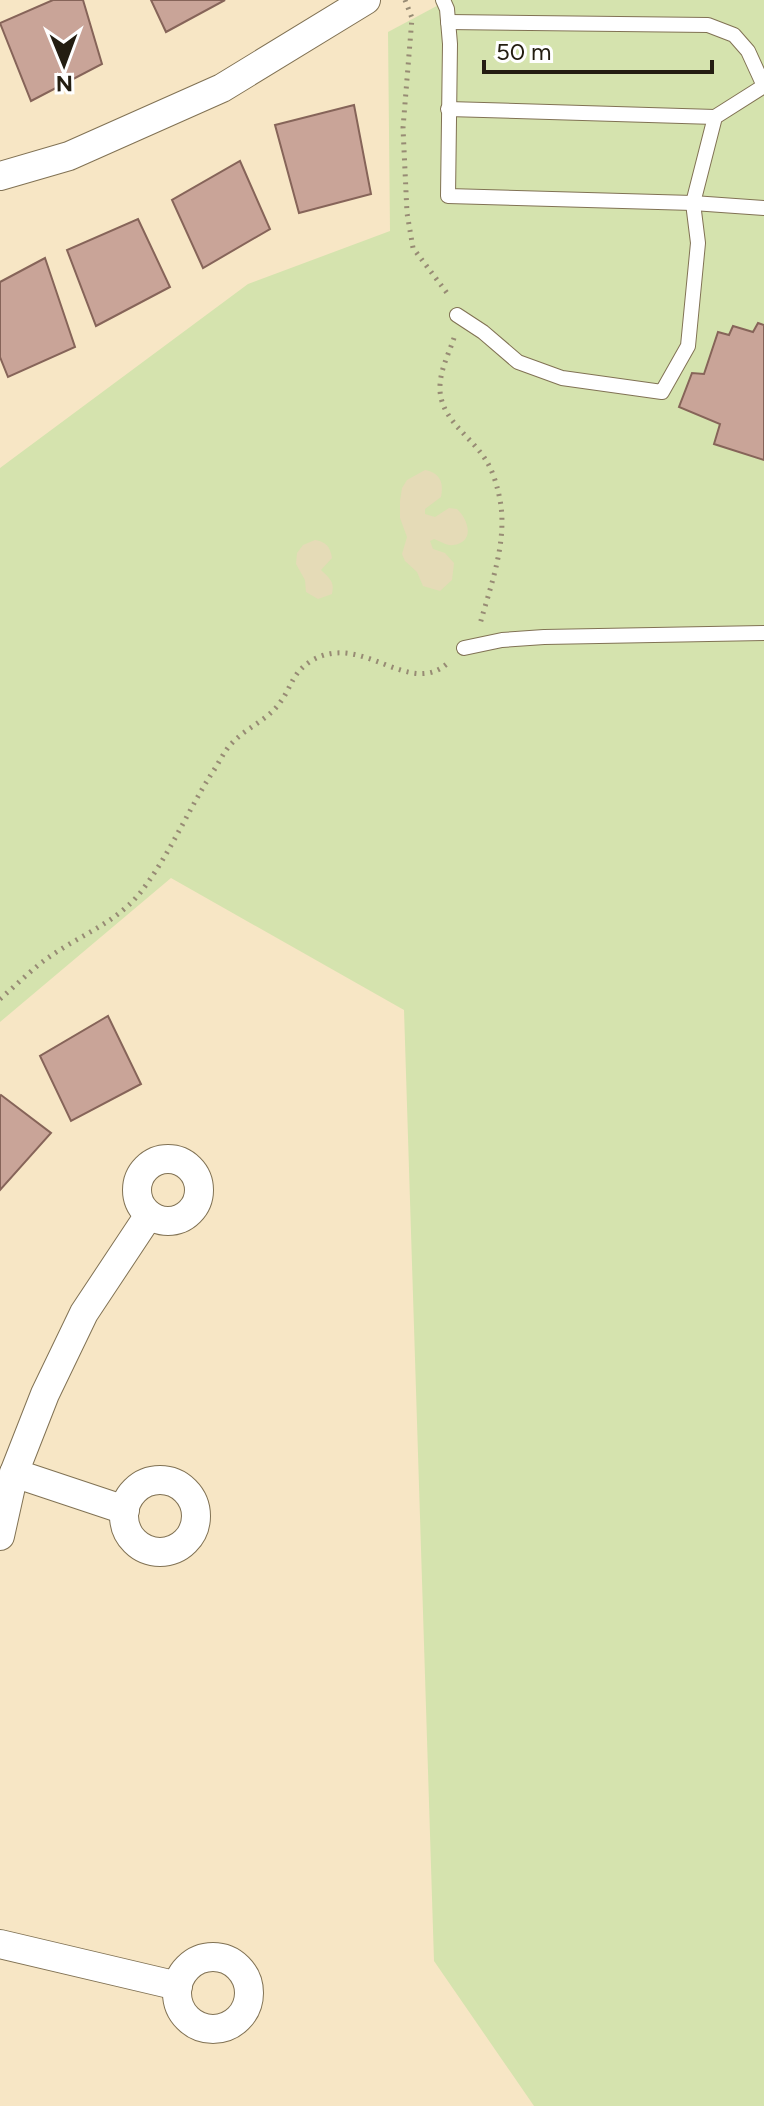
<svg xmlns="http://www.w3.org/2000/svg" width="764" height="2106" font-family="Figtree,sans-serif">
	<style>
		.green { fill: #d5e3ae }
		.sand { fill: #e5dbb7 }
		.building { fill: #c9a498; stroke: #866459; stroke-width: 2 }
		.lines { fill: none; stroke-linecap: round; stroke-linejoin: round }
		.lane-casing { stroke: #817254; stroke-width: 16 }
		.street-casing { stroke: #817254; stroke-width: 30 }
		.path { stroke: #978b74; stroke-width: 5; stroke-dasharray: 2 6; stroke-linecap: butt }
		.lane { stroke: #fff; stroke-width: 14 }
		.street { stroke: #fff; stroke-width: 28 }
	</style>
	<rect width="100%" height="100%" fill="#f7e6c5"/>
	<path class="green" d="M448,0h316v2106h-230l-100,-145 -30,-951 -233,-132 -171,144v-554l248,-184 142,-53 -2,-199z"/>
	<g class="sand">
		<path d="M425,470c15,3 19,12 16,27l-16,12v5l10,3 14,-9 8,1c11,10 19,33 -4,36 -6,1 -13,-4 -19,-6l-4,2 3,8 12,4 9,10 -2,17 -12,11 -17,-5 -6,-14 -12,-11 -3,-7 5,-17 -7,-19v-17l2,-13 5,-8z"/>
		<path d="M315,540c11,2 15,6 17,18l-11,12c8,8 14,11 11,24l-14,5 -12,-7 -1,-12 -9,-16 1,-11 6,-8z"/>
	</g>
	<g class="building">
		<path d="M53,0h30l19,64 -71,37 -31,-78z"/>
		<path d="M151,0h74l-59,32z"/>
		<path d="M354,105l17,89 -72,19 -24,-88z"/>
		<path d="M240,161l30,68 -67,39 -31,-68z"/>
		<path d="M138,219l32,68 -74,39 -29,-76z"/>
		<path d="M45,258l30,89 -67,30 -8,-20v-75z"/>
		<path d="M758,323l6,2v135l-50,-16 6,-20 -41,-17 13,-34 12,1 14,-42 11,3 4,-9 20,6z"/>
		<path d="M108,1016l33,68 -70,37 -31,-65z"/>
		<path d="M1,1095l50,38 -51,57v-94z"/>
	</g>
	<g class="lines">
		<g class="lane-casing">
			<g id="lane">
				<path d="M443,0l4,9 3,35 -2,152 245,7 71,5"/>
				<path d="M448,22l260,3 26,10 14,16 16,35"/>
				<path d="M448,109l267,8"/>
				<path d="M457,315l26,17 35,30 44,16 100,14 26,-46 10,-103 -5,-40 22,-86 49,-31"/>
				<path d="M464,648l38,-8 42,-3 220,-4"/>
			</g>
		</g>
		<g class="street-casing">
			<g id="street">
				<path d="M0,176l69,-20 153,-68 144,-88"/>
				<circle cx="168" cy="1190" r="31"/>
				<path d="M14,1473l111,37"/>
				<circle cx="160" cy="1516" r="36"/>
				<path d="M0,1536l14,-63 31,-79 39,-81 65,-98"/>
				<path d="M0,1944l178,42"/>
				<circle cx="213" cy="1993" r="36"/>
			</g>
		</g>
		<g class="path">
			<path d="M405,0l7,18 -9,110 4,85 6,35 37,49"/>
			<path d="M454,338c-5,15 -13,30 -14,47 -2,34 32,51 47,77 5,8 9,20 11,29 12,44 -6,90 -18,133"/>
			<path d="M0,999c14,-12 27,-25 41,-36 33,-26 72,-37 99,-70 29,-37 47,-81 72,-120 7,-10 12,-22 20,-30 14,-15 35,-23 47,-39 13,-17 12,-30 32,-43 51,-31 98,39 138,1"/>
		</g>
		<use href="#lane" class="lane"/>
		<use href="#street" class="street"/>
	</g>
	<g transform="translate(64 64) rotate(179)" stroke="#ffffff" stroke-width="6" paint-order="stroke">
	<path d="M0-6L14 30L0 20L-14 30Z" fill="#231d11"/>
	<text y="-12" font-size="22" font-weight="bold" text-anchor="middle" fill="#231d11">N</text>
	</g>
	<path d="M484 60v12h228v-12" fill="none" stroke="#231d11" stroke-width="4"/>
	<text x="496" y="60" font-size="24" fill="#231d11" stroke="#ffffff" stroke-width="6" paint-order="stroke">50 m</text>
</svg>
